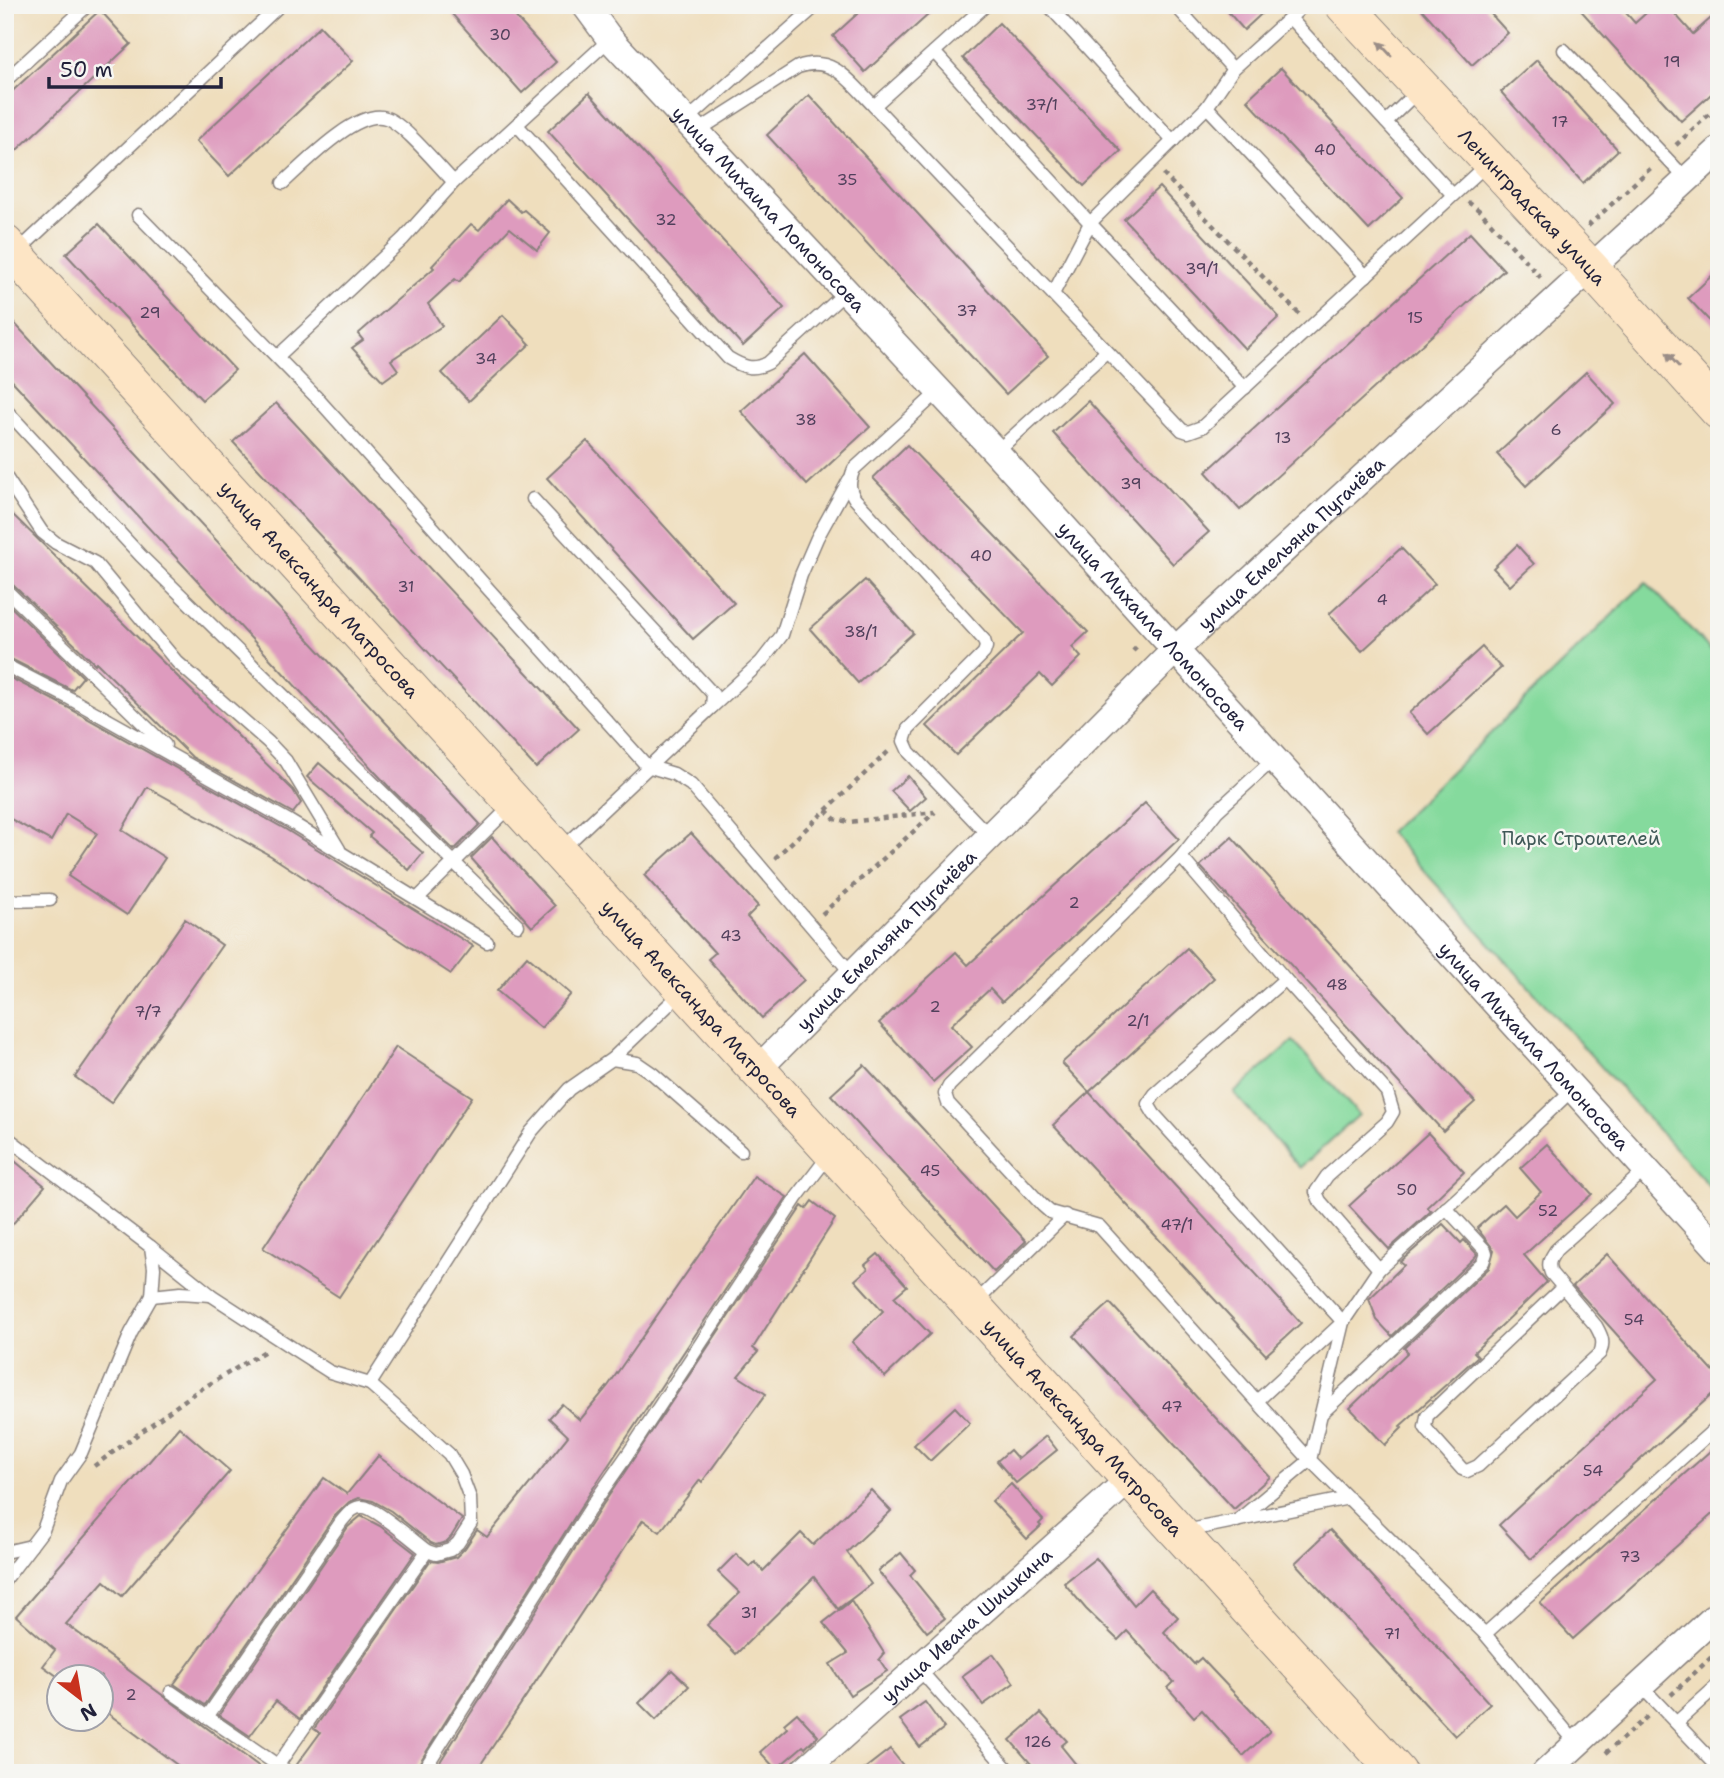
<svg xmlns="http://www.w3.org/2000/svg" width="1724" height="1778" font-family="'Shantell Sans',sans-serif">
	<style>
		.green { fill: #85da9d; stroke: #547e6c; stroke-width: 2 }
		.building { fill: #de9bbe }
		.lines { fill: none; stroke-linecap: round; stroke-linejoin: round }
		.lane-casing { stroke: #88807c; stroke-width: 15 }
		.street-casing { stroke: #88807c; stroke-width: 29 }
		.secondary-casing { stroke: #88807c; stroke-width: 39 }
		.path { stroke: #88807c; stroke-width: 4.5; stroke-dasharray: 5 5; stroke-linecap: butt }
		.lane { stroke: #fff; stroke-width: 12 }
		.street { stroke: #fff; stroke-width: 26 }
		.secondary { stroke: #fde5c5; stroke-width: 37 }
		.oneway { fill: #9a8d87 }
		.labels { text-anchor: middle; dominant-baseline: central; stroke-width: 5; stroke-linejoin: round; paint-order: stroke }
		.number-label { font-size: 16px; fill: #51405c }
		.street-label { font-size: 19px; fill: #22223b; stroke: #f6f6f2 }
		.park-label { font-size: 19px; fill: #405958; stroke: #f6f6f2 }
	</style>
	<rect width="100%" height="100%" fill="#f6f6f2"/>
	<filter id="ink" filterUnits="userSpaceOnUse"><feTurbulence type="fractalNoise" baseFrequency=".0143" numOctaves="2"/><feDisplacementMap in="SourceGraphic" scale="14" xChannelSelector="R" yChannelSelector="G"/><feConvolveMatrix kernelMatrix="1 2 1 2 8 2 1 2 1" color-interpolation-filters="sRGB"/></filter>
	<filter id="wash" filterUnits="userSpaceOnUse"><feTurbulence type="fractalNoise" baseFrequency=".00686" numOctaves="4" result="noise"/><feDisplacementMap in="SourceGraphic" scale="28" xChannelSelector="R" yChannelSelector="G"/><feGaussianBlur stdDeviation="1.57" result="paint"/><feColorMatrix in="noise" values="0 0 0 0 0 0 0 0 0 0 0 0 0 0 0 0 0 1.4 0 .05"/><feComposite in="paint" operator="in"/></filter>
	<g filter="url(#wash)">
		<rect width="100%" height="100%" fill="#efdebd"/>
		<g class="green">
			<path d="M1646,582l73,77v538l-330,-365z"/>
			<path d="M1293,1041l66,74 -59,53 -66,-75z"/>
		</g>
		<g id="blocks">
			<g class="building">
				<path d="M444,5h61l51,57 -34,31z"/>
				<path d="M867,5h72l-74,67 -32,-36z"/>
				<path d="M1222,5h49l-27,25z"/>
				<path d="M1418,5h65l25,28 -36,32z"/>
				<path d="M1576,5h43l16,18 20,-18h12l26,29 26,-23v76l-38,34z"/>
				<path d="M100,10l31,34 -126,117v-63z"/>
				<path d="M999,23l122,128 -37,35 -121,-128z"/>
				<path d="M320,26l33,35 -124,115 -33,-35z"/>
				<path d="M1537,60l81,90 -35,33 -82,-91z"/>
				<path d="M1281,68l122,130 -34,32 -122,-130z"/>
				<path d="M589,93l195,215 -41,38 -195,-215z"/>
				<path d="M809,95l239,261 -42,38 -239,-259z"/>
				<path d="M1159,187l120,130 -34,32 -121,-130z"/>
				<path d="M507,199l14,13 3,-2 26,23 -13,17 -27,-22 -51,54 -4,-3 -27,25 14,22 -51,34 7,10 -15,11 -31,-33 11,-8 -5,-6 76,-66 -2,-2 39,-42 8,6z"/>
				<path d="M99,224l136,146 -33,30 -136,-146z"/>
				<path d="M1470,233l34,37 -264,240 -34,-38z"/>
				<path d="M1719,269v62l-31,-33z"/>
				<path d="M5,313l475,511 -26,26 -64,-62 -385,-415z"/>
				<path d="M503,315l27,29 -61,57 -27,-28z"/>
				<path d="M805,354l65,73 -63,58 -66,-74z"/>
				<path d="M1586,372l29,32 -89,82 -29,-32z"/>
				<path d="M1088,401l121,131 -36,32 -120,-131z"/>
				<path d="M276,403l303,326 -43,39 -303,-326z"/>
				<path d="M587,441l147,162 -41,36 -146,-161z"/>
				<path d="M907,445l181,187 -16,15 9,10 -29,29 -12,-12 -84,81 -29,-29 96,-93 -150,-155z"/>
				<path d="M5,507l288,283 8,13 -8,10 -101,-56 -96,-95 -1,2 -84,-81 -6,-3z"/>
				<path d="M1517,545l17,19 -24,22 -17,-18z"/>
				<path d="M1401,548l34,36 -73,67 -33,-37z"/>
				<path d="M865,580l48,53 -55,50 -48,-54z"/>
				<path d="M5,601l78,76 -11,13 -67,-34z"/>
				<path d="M1482,647l19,21 -73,66 -19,-21z"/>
				<path d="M5,675l60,31 220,123 188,117 -22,28 -180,-118 -124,-69 -25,43 43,28 -38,57 -59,-39 29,-43 -31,-19 -15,27 -46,-25z"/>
				<path d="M319,763l104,90 -14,17 -40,-34 3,-3 -65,-56z"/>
				<path d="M908,776l18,21 -16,14 -19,-20z"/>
				<path d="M1145,803l34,36 -177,163 -12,-13 -39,36 21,22 -39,35 -54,-59 77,-71 12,13z"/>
				<path d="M691,833l67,73 -11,11 57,63 -42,38 -54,-59 7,-6 -71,-78z"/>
				<path d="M492,837l63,69 -23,21 -61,-69z"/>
				<path d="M1232,837l243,265 -32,29 -243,-265z"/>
				<path d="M185,919l37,26 -111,158 -36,-26z"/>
				<path d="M1187,948l27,30 -125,114 -27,-29z"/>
				<path d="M527,956l44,38 -30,34 -44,-37z"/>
				<path d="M396,1047l76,50 -133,200 -76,-49z"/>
				<path d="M864,1065l162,176 -32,31 -163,-177z"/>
				<path d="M1089,1092l212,231 -35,32 -213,-230z"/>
				<path d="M1428,1133l36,39 -37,35 4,4 -42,38 -40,-43z"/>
				<path d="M1547,1144l45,50 -68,61 23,27 -73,70 4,4 -78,70 2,2 -17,17 -35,-37 58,-56 -4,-4 85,-80 5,-18 -17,-22 27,-24 11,12 26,-24 -21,-24z"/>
				<path d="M5,1153l40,33 -40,47z"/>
				<path d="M754,1176l33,21 -201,302 -173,274h-115l-3,-6 25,-34 -6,-4 116,-168 8,1 18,-5 9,-9 12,-18 10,7 81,-101 -19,-18 13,-14 18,16 28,-34z"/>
				<path d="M812,1201l23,18 -82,129 5,4 -20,24 28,18 -64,88 -2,-2 -40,52 -17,-12 -168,253h-42l167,-264 202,-303 4,3z"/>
				<path d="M1443,1224l18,19 3,-3 13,14 -2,3 -83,79 -15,-16 -8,-21 35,-34 -4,-3z"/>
				<path d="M878,1254l29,32 -13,11 36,37 -45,43 -33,-35 31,-31 -28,-31 13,-11 -3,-4z"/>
				<path d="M1607,1254l112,124v10l-188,171 -32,-34 158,-146 -84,-93z"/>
				<path d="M1110,1303l160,174 -36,32 -160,-173z"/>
				<path d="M955,1407l15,16 -40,38 -16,-16z"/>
				<path d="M179,1427l51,44 -108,125 -18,-15 -38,43 202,149h-80l-86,-64v-33h-45l-14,-10 12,-16 -39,-34z"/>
				<path d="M1046,1436l11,14 -41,33 -19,-22 13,-11 8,9z"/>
				<path d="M1719,1443v65l-146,131 -33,-36z"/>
				<path d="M378,1456l84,63 -11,18 -5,5 -10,3 -5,-2 -40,-32 -18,-10 -14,-3 -10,4 -15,15 -129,188 -31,-21 150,-206 23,16z"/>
				<path d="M1011,1484l32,36 -4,4 2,2 -14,13 -35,-38z"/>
				<path d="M871,1490l20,21 -44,41 24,32 -33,25 -24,-32 -78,77 -29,-29 33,-32 -22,-21 18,-18 14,13 5,-5 8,9 38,-38 12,12z"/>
				<path d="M361,1516l19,10 35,27 -115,166 -24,-18 -26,35 -31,-21 129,-188z"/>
				<path d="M1330,1530l160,174 -35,32 -160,-173z"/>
				<path d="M901,1553l14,17 -5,5 35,43 -18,14 -49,-61z"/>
				<path d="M1096,1558l38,47 16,-16 28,28 -14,15 30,32 7,-6 69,73 -27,25 -41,-46 -8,7 -26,-29 6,-6 -47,-51 -9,9 -32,-31 -22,-26z"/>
				<path d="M851,1601l33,52 -5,6 8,12 -37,24 -20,-31 18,-11 -25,-30z"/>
				<path d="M993,1654l21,29 -31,22 -21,-29z"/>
				<path d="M672,1670l17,16 -33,34 -17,-17z"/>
				<path d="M925,1702l19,26 -24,19 -20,-27z"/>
				<path d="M797,1713l21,23 -13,12 -2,-2 -27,23 -16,-17 27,-24 -3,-4z"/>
				<path d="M1041,1713l26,28 -6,5 22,27h-44l-29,-33z"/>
				<path d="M890,1749l19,24h-50z"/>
			</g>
		</g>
	</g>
	<g filter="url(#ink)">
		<use href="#blocks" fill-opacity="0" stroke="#88807c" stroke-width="2"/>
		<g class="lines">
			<g class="lane-casing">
				<g id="lane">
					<path d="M1048,5l125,136"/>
					<path d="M1175,5l58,64"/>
					<path d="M1290,18l163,177"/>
					<path d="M1564,50l123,130"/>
					<path d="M934,52l156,171 -37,71"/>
					<path d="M5,81l83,-76"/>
					<path d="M874,106l112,-101"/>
					<path d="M1207,107l159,169"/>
					<path d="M686,121l131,-116"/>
					<path d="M1386,122l33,-32"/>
					<path d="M517,125l211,233c15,9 25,13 40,5l78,-71"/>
					<path d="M696,132l102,-65c35,-13 53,16 76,39l308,324 6,2 14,-5 285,-263"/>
					<path d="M283,183c21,-19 74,-75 103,-65 18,6 53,49 68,64"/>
					<path d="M138,215l180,184 329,367 27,8 17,11 161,189"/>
					<path d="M17,252l263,-247"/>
					<path d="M278,356l125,-117 51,-57 156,-143"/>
					<path d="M1245,388l-155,-165 117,-116 26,-38 71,-64"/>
					<path d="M938,392l-84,77c-5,12 -6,19 1,30l129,141 2,7 -2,6 -76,76 -4,12 5,11 80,84"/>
					<path d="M5,409l136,147 377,369"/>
					<path d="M996,452l110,-100"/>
					<path d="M5,476l37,56 14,11 39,20 82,99 91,80 18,19 53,88"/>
					<path d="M533,499l180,195 -1,13 -150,142"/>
					<path d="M5,589l160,156"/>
					<path d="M5,665l64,33 220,123 198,121"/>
					<path d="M712,707l49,-45 21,-27 19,-60 16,-37 32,-58"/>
					<path d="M1274,759l-57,52 -36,46 104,122 102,113 6,20 -6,10 -60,54 -11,16 4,9 59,68"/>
					<path d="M1181,857l-232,229 -4,8 3,9 94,102 8,7 49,14 211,234 -73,61"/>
					<path d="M417,899l95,-94"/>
					<path d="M5,901l45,-1"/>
					<path d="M1285,979l-130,115 -7,10 6,10 189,208 -33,138 175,174 92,110"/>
					<path d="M612,1059l25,4 16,11 88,77"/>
					<path d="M5,1136l146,111 3,21 -2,28 -21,37 -50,120 -20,28 -18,49 -38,50"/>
					<path d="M151,1247l60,48 83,54 36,23 40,12 161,-252 38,-43 43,-30 70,-67"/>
					<path d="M1563,1287l-136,129 -2,11 3,4 34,38 5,2 11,-5 122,-113c5,-11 1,-18 -4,-27l-45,-53c-4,-10 -1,-14 5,-23l89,-80"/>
					<path d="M152,1296l28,-3 31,2"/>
					<path d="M975,1303l90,-88"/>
					<path d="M1257,1401l86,-79 36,-53 90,-81 105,-100"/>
					<path d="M1322,1413l161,-151 3,-9 -1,-3 -39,-42"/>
					<path d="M1185,1531l164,-33"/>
					<path d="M5,1552l26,-6"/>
					<path d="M1485,1634l234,-209"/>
					<path d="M918,1668l93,105"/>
					<path d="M1640,1685l79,83"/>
					<path d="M171,1692l118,81"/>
					<path d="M207,1717l134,-195c6,-7 12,-16 22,-15 12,0 52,35 64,44l9,3 14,-4 8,-7 13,-20 -1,-25 -9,-24 -12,-20 -79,-70"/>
					<path d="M1677,1722l42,-38"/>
					<path d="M278,1765l149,-214"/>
					<path d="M422,1773l171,-269 35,-50 169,-257 33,-43"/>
				</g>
			</g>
			<g class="street-casing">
				<g id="street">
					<path id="s1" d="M585,5l25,34 386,413 723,798"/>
					<path id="s2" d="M758,1069l418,-420 543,-499"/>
					<path id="s3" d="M801,1773l330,-295"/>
					<path d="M1545,1773l174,-160"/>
				</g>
			</g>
			<g class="secondary-casing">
				<g id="secondary">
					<path id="s4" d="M1344,5l247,264 128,142"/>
					<path id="s5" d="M5,244l1393,1529"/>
				</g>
			</g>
			<g class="path">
				<path d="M1676,145l43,-40"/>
				<path d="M1163,174l138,142"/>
				<path d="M1468,202l12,9 62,68"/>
				<path d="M1588,226l66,-61"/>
				<path d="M1133,651l7,-7"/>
				<path d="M826,810l9,9 14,3 85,-10"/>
				<path d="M775,858l116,-109"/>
				<path d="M822,914l113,-102"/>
				<path d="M94,1466l102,-74 71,-42"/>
				<path d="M1671,1695l48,-45"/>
				<path d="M1606,1753l43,-38"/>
			</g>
			<use href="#lane" class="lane"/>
			<use href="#street" class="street"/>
			<use href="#secondary" class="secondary"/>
		</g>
		<defs><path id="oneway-solid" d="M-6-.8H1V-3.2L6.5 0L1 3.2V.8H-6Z" transform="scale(1.75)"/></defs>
		<g class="oneway">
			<use href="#oneway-solid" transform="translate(1385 49) rotate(-133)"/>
			<use href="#oneway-solid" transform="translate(1673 360) rotate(-132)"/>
		</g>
	</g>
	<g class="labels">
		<g class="number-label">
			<text x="500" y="34">30</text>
			<text x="1672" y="61">19</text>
			<text x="1042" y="104">37/1</text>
			<text x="1560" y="121">17</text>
			<text x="1325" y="149">40</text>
			<text x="847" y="179">35</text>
			<text x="666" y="219">32</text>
			<text x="1202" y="268">39/1</text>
			<text x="967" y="310">37</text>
			<text x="150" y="312">29</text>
			<text x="1415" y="317">15</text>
			<text x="486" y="358">34</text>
			<text x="806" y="419">38</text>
			<text x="1556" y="429">6</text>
			<text x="1283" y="437">13</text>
			<text x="1131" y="483">39</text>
			<text x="981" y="555">40</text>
			<text x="406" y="586">31</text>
			<text x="1382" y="599">4</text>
			<text x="861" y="631">38/1</text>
			<text x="1074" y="902">2</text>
			<text x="731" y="935">43</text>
			<text x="1337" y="984">48</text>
			<text x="935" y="1006">2</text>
			<text x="148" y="1011">7/7</text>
			<text x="1138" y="1020">2/1</text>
			<text x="930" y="1170">45</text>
			<text x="1407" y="1189">50</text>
			<text x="1548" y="1210">52</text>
			<text x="1177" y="1224">47/1</text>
			<text x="1634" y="1319">54</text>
			<text x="1172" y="1406">47</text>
			<text x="1593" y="1470">54</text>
			<text x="1630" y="1556">73</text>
			<text x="749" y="1612">31</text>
			<text x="1392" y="1633">71</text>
			<text x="131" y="1694">2</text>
			<text x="1038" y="1741">126</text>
		</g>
		<g class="street-label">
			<text stroke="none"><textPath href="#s4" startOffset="276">Ленинградская улица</textPath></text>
			<text stroke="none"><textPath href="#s1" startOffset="275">улица Михаила Ломоносова</textPath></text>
			<text stroke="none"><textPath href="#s2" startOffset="749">улица Емельяна Пугачёва</textPath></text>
			<text stroke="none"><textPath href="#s5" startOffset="467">улица Александра Матросова</textPath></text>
			<text stroke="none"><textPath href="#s1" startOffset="842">улица Михаила Ломоносова</textPath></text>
			<text stroke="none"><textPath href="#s2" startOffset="182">улица Емельяна Пугачёва</textPath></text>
			<text stroke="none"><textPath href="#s5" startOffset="1034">улица Александра Матросова</textPath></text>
			<text stroke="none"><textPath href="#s1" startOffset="1409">улица Михаила Ломоносова</textPath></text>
			<text stroke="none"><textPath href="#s5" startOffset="1601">улица Александра Матросова</textPath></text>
			<text stroke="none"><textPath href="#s3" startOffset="222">улица Ивана Шишкина</textPath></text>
		</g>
		<g class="park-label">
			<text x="1581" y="838">Парк Строителей</text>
		</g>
	</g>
	<rect width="1724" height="1778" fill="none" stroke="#f6f6f2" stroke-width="28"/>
	<g transform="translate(80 1698) rotate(149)"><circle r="33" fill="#f6f6f2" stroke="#a1a1a9" stroke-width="2"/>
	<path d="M0-5L12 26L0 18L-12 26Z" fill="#c8321e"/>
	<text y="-10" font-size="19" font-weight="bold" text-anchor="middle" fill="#22223b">N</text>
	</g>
	<path d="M49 77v10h172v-10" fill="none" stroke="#22223b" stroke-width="3.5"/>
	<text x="60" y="77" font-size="21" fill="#22223b" stroke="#f6f6f2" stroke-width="5" paint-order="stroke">50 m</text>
</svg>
